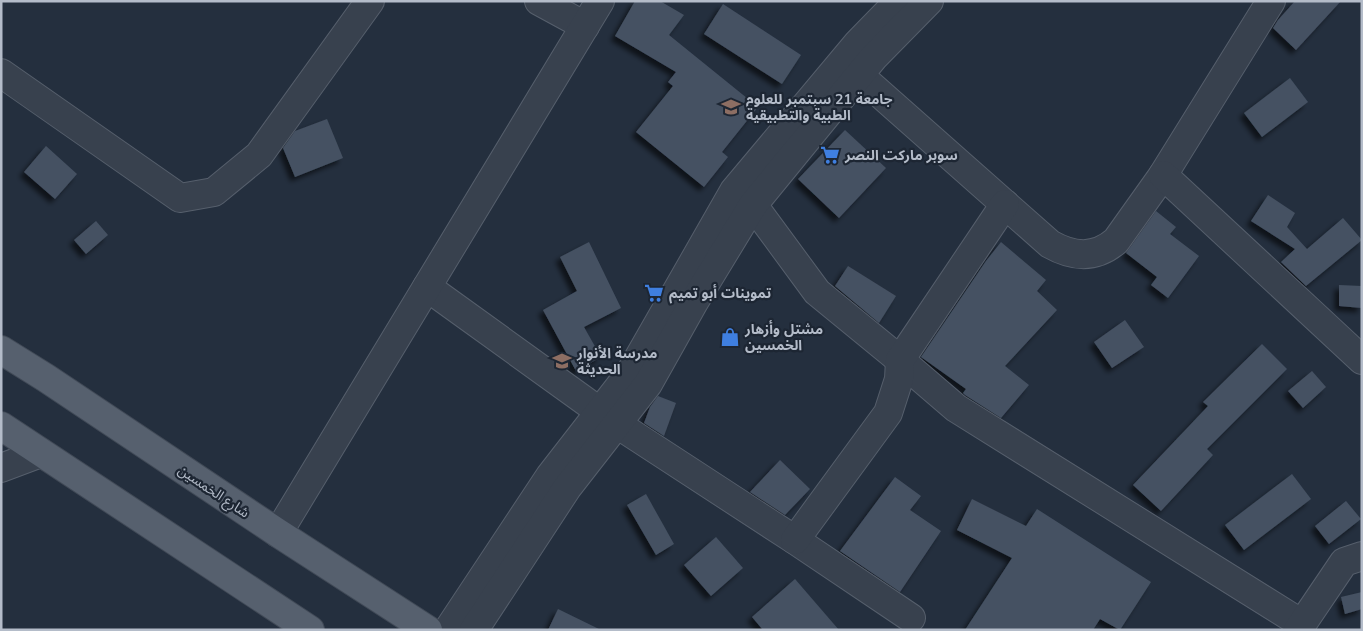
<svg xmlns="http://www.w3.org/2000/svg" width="1363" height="631" font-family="Mulish,'Noto Sans Arabic',sans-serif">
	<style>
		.building { fill: #455162; filter: url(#shadow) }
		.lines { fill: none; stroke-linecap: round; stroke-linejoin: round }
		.minor-casing { stroke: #565f6c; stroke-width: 30 }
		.major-casing { stroke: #414a57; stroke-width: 30 }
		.minor { stroke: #38414e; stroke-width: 28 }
		.major { stroke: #56606e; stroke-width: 28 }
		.labels { text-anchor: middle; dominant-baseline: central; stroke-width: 4.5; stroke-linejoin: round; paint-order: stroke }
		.poi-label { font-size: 14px; font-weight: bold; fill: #b4bcc9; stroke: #1d2633; text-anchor: start }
		.street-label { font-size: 14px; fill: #b4bcc9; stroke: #1d2633 }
	</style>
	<defs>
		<filter id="shadow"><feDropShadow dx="-4.5" dy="4.5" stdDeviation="2.5" flood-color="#0009"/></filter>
	</defs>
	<rect width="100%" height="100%" fill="#242f3e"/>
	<g class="building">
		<path d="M635,1h25l24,14 -15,20 89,72 -36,45 6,5 -24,30 -68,-55 37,-46 -5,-4 8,-10 -61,-36z"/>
		<path d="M1295,1h46l-45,49 -23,-22 5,-8z"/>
		<path d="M723,4l78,51 -19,29 -78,-50z"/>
		<path d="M1290,78l18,24 -46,35 -18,-24z"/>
		<path d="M327,119l16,39 -48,19 -12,-29 12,-17z"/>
		<path d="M845,130l41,38 -47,50 -41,-39z"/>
		<path d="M46,146l31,28 -22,25 -31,-27z"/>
		<path d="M1268,195l27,18 -8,14 20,22 36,-31 19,22 -56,46 -25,-24 14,-13 -44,-28z"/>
		<path d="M1156,211l20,16 -6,7 29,22 -31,42 -17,-13 6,-8 -31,-24z"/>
		<path d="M96,221l12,14 -22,19 -12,-14z"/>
		<path d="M589,242l32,66 -37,19 17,30 -25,14 -33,-61 34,-19 -17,-34z"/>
		<path d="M1001,242l45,38 -9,11 20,19 -52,56 24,19 -28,33 -36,-23 -2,-2 3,-4 -45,-32 65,-96z"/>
		<path d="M848,266l48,30 -17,27 -44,-37z"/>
		<path d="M1339,285l23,1v22l-23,-2z"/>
		<path d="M1125,320l19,27 -32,21 -18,-26z"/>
		<path d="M1262,344l25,25 -80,80 6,6 -52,56 -28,-26 75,-79 -5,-4z"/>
		<path d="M1312,371l14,16 -23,21 -15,-17z"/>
		<path d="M658,396l18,7 -12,33 -20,-13 6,-16z"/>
		<path d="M780,460l30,29 -25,26 -35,-23z"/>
		<path d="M1292,474l19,25 -67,51 -19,-25z"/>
		<path d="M895,477l26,19 -11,14 31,21 -41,61 -60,-41z"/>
		<path d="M646,494l28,50 -18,11 -29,-50z"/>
		<path d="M972,499l54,27 11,-17 114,73 -31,48 -20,-11 -7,11h-128l47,-72 -55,-28z"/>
		<path d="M1346,501l15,18 -32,25 -14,-18z"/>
		<path d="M716,537l27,31 -32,28 -27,-31z"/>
		<path d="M795,579l44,51h-76l-11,-13z"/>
		<path d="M1362,592v17l-17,5 -4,-17z"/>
		<path d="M558,609l43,21h-53z"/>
	</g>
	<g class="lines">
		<g class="minor-casing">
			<g id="minor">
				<path d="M539,1l46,25"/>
				<path d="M1,73l179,125 34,-6 45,-37 111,-154"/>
				<path d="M859,75l191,169c23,13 45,15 66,-3l47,-66 108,-174"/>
				<path d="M1163,175l199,185"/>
				<path d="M753,205l64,87 83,68 56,48 346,216"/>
				<path d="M427,287l190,137 178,116 116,78"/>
				<path d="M1,468l40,-15"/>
				<path d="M278,533l322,-532"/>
				<path d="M795,540l93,-127 11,-34 1,-19 105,-156"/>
				<path d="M448,630l102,-154 80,-103 104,-182 124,-148 41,-42"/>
				<path d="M474,630l93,-142 81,-104 46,-82 59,-97 121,-148 55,-56"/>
				<path d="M1298,630l46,-68 18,-6"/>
			</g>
		</g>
		<g class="major-casing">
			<g id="major">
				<path d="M1,350l45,28 232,155 150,97"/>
				<path d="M1,426l309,204"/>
			</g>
		</g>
		<use href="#minor" class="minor"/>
		<use href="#major" class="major"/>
	</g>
	<defs>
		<g id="university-bare" transform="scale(1.5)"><path d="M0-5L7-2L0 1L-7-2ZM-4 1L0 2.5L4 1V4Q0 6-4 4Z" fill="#8d6e63" stroke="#1d2633" stroke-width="2.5" paint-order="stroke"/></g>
		<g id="supermarket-bare" transform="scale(1.5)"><path d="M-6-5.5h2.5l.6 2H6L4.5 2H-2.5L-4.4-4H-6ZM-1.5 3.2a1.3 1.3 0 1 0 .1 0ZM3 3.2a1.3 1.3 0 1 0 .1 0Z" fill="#3f7fe0" stroke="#1d2633" stroke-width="2.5" paint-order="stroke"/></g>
		<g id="shop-bare" transform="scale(1.5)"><path d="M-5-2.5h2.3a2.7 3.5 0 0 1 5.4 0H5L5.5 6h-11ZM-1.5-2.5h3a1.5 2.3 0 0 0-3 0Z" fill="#3f7fe0" stroke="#1d2633" stroke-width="2.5" paint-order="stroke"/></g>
		<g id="school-bare" transform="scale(1.5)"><path d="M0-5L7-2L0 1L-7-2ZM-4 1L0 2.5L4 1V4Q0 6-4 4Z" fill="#8d6e63" stroke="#1d2633" stroke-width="2.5" paint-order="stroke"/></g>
	</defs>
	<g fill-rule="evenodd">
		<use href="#university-bare" x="731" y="107"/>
		<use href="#supermarket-bare" x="830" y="155"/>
		<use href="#supermarket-bare" x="654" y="293"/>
		<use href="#shop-bare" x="730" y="337"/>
		<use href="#school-bare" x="562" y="361"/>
	</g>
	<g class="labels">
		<g class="poi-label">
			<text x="746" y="99">جامعة 21 سبتمبر للعلوم<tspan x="746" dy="16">الطبية والتطبيقية</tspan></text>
			<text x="845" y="155">سوبر ماركت النصر</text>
			<text x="669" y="293">تموينات أبو تميم</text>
			<text x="745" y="329">مشتل وأزهار<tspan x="745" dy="16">الخمسين</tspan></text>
			<text x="577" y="353">مدرسة الأنوار<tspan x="577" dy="16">الحديثة</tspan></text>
		</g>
		<g class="street-label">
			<text transform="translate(214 491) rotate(34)">شارع الخمسين</text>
		</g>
	</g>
	<rect width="1363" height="631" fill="none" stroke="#b4bcc9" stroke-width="5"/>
</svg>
